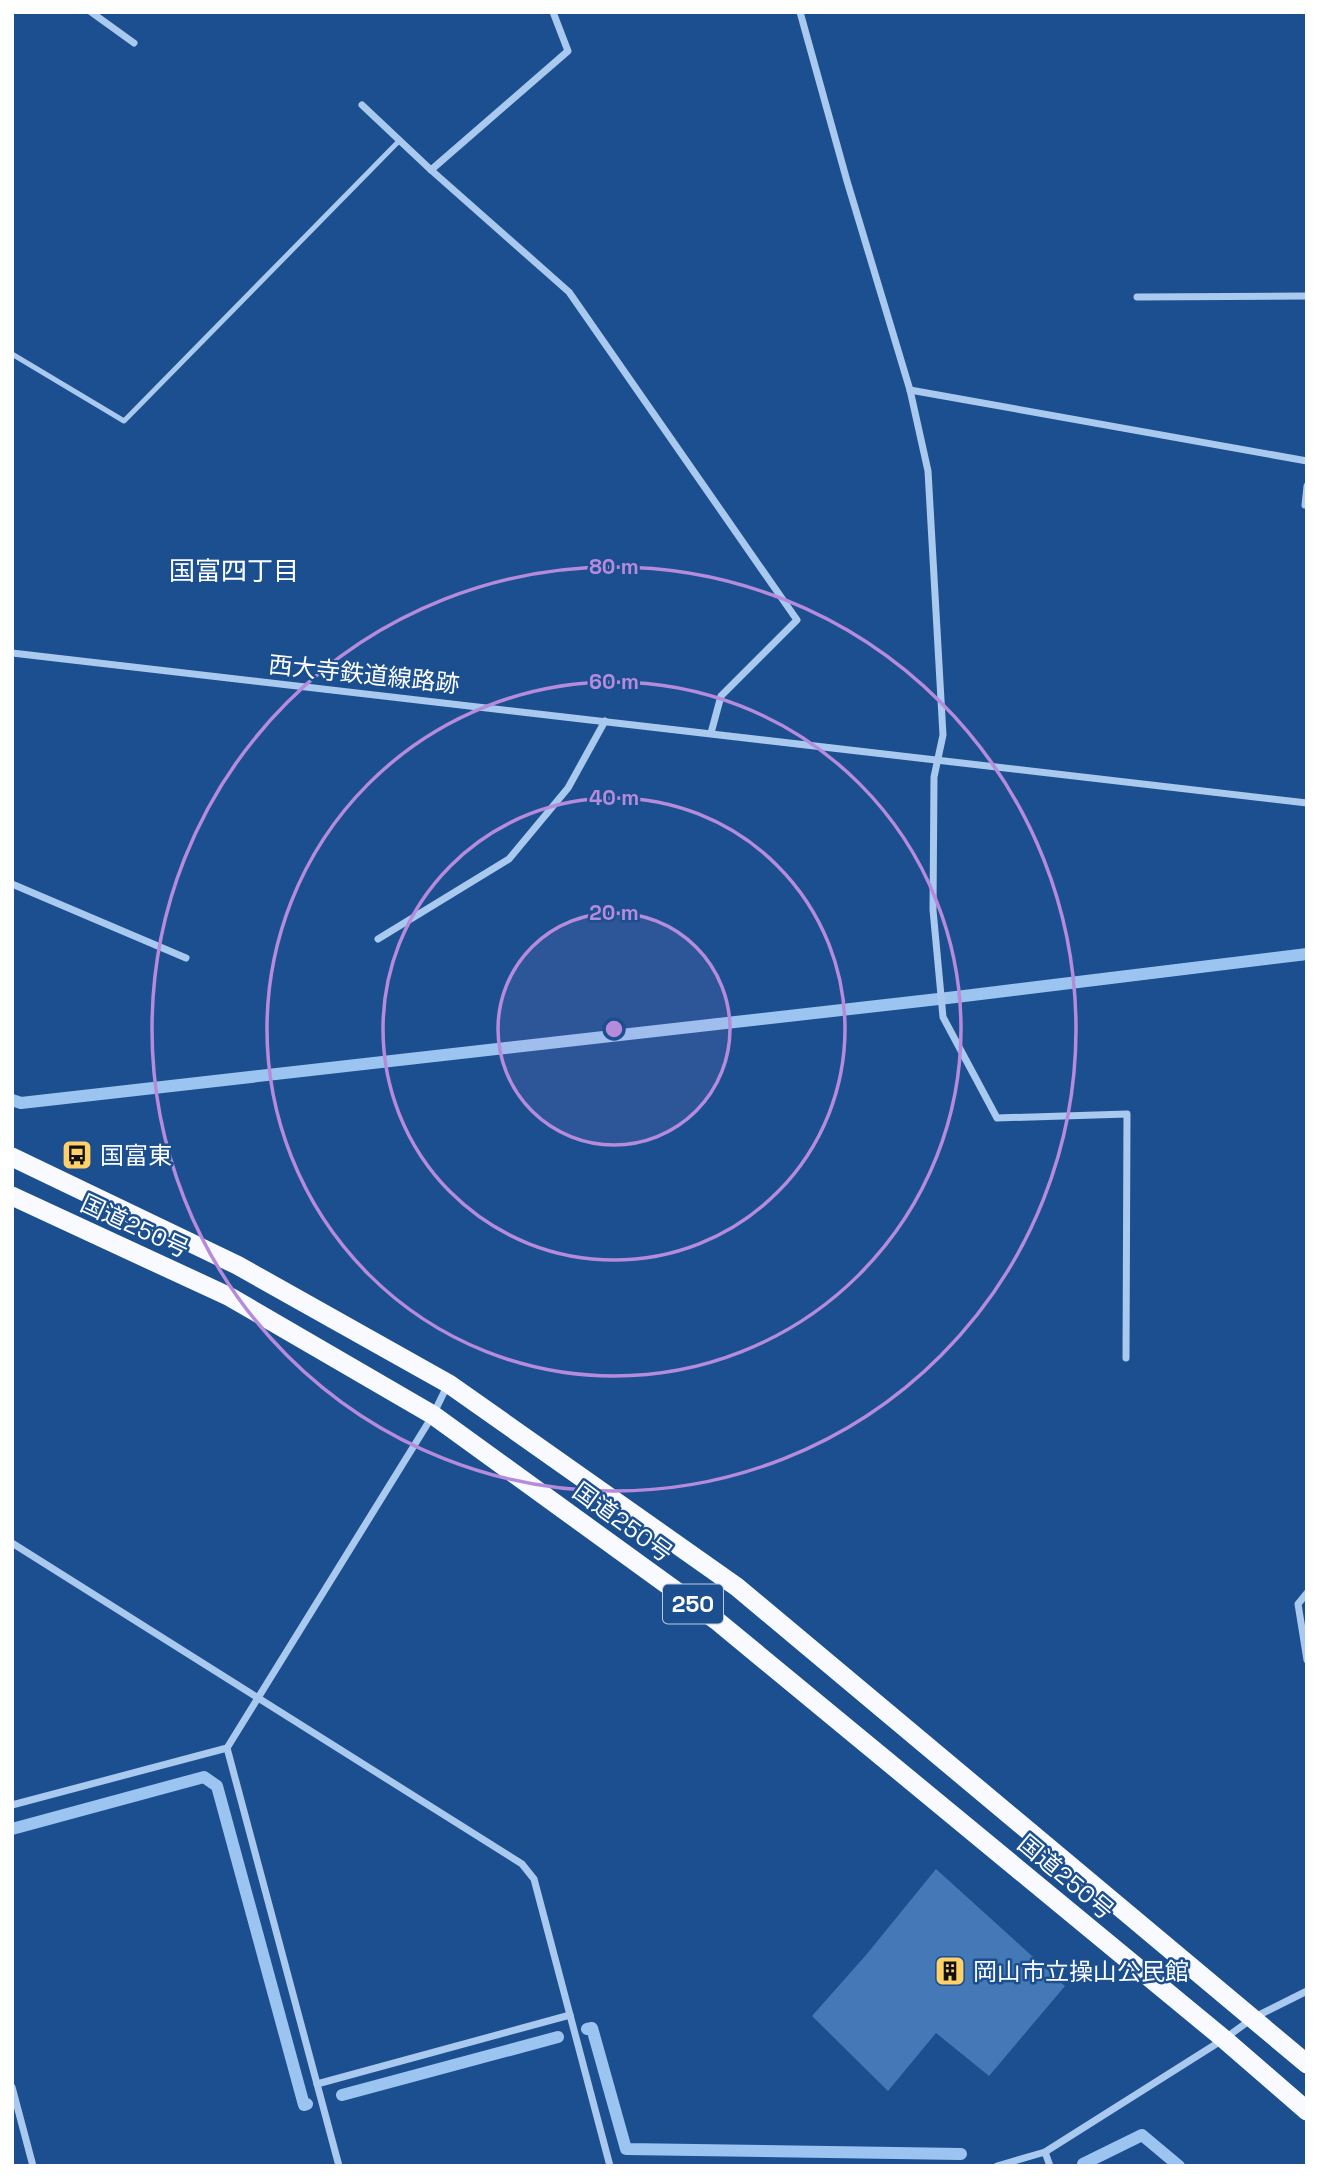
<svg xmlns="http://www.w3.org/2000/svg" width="1319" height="2178" font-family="'Space Grotesk','Noto Sans JP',sans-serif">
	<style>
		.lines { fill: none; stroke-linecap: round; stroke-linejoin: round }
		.stream { stroke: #9cc4f0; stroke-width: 12 }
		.building { fill: #4478b7 }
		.service { stroke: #a9c9ee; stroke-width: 5 }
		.minor { stroke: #a9c9ee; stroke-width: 7 }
		.trunk { stroke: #f8faff; stroke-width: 19 }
		.ring { fill: none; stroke: #b68bdc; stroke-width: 3.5 }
		.labels { text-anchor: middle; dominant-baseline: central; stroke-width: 5; stroke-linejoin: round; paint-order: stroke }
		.shield { fill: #1b4f8f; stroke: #bbcadd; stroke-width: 2 }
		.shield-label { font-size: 23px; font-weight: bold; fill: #fff }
		.street-label { font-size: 24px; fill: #fff; stroke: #1b4f8f }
		.poi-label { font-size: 24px; fill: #fff; stroke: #1b4f8f; text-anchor: start }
		.neighbourhood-label { font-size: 26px; fill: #fff; stroke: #1b4f8f }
		.centre { fill: #b68bdc; stroke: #1b4f8f; stroke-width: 3.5 }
		.ring-label { font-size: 21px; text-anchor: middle; font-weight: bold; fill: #b68bdc; stroke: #1b4f8f; stroke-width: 5; stroke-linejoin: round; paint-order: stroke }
	</style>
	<rect width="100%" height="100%" fill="#1b4f8f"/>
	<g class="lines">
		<g class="stream">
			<path d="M12,1100l9,3 935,-106 351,-43"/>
			<path d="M12,1829l192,-52 13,9 87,319 3,-1"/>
			<path d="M587,2029l5,-1 34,121 335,5"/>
			<path d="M342,2095l216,-58"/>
			<path d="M1083,2164l59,-29 37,31"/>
		</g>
	</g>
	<path class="building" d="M936,1869l129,117 -76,90 -53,-43 -48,58 -76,-75 54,-61z"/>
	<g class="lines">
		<path class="service" d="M12,354l112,67 276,-281"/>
		<g class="minor">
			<path d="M91,12l43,31"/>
			<path d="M800,12l47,169 63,209 18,81 15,264 -9,42 -1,133 10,107 54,101 130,-4 -1,244"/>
			<path d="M362,105l69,65 137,-119 -15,-39"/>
			<path d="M431,170l138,122 228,328 -76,76 -10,37"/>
			<path d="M1137,297l170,-1"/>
			<path d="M910,390l397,71"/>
			<path d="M1307,486l-2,19h2"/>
			<path d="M12,653l1295,150"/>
			<path d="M12,884l174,74"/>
			<path d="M378,939l131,-80 59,-71 37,-67"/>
			<path d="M12,1543l510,321 12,15 76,287"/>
			<path d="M1307,1593l-9,11 9,56"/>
			<path d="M227,1748l112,418"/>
			<path d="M12,1805l215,-57 206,-333 15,-31"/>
			<path d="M317,2084l253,-69"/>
			<path d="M12,2087l21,79"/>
			<path d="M1045,2152l5,14"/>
			<path d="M997,2166l48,-14 179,-113 29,-21 54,-27"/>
		</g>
		<g class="trunk">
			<path d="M12,1157l225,108 212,119 288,203 570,477"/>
			<path d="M12,1196l218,101 203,118 283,205 508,419 83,72"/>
		</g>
	</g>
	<circle cx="614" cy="1029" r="116" fill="#b68bdc" fill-opacity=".12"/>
	<g class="ring">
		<circle cx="614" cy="1029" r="116"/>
		<circle cx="614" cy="1029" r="231"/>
		<circle cx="614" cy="1029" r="347"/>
		<circle cx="614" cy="1029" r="462"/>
	</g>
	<defs>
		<g id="bus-square" transform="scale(1.575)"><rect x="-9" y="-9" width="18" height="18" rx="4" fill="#ffd166" stroke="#1b4f8f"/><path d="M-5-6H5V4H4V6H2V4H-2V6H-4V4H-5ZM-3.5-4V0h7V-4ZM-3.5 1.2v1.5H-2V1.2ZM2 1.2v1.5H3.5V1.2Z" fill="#111"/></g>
		<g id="building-square" transform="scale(1.575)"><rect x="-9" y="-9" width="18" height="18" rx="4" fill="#ffd166" stroke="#1b4f8f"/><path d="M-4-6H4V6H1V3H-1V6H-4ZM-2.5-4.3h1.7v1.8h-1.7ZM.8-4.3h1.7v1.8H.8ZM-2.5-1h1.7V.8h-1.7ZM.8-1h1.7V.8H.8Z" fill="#111"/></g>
	</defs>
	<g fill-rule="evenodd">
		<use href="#bus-square" x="77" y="1155"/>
		<use href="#building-square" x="950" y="1971"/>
	</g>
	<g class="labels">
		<rect class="shield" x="663" y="1584.5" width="60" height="39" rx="5"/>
		<g class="shield-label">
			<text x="693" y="1604">250</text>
		</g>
		<g class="street-label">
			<text transform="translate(364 674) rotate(6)">西大寺鉄道線路跡</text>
			<text transform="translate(135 1226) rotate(25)">国道250号</text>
			<text transform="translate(623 1522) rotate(36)">国道250号</text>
			<text transform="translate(1066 1877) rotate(40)">国道250号</text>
		</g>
		<g class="poi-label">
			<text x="100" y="1155">国富東</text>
			<text x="973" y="1971">岡山市立操山公民館</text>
		</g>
		<g class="neighbourhood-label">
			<text x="234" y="571">国富四丁目</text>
		</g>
	</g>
	<circle cx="614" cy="1029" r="10" class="centre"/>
	<g class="ring-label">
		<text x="614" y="574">80 m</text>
		<text x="614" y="689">60 m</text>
		<text x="614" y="805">40 m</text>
		<text x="614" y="920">20 m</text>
	</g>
	<rect width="1319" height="2178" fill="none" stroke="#ffffff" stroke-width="28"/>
</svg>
